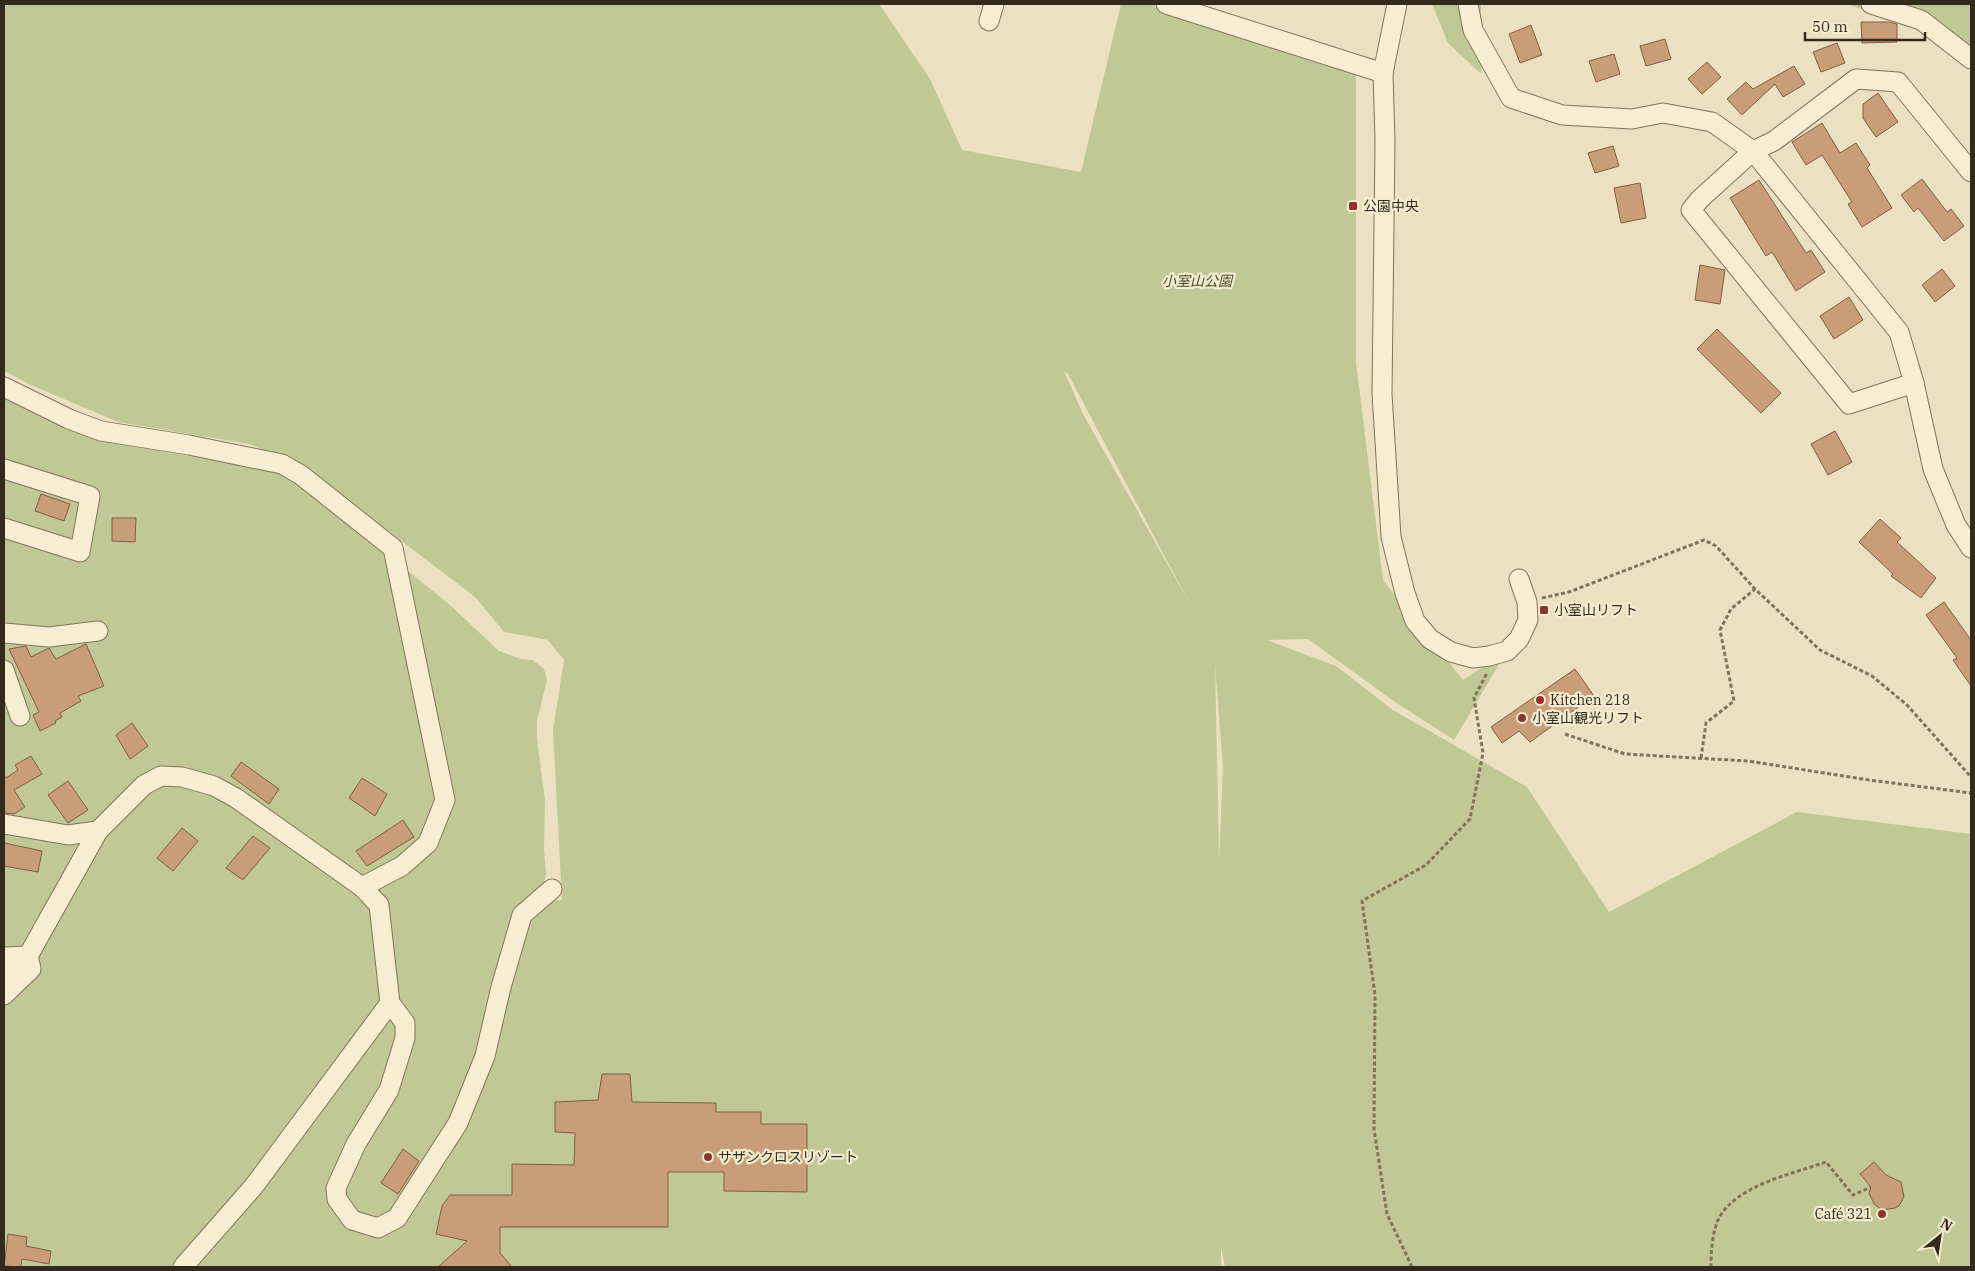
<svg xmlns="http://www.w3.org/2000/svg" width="1975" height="1271" font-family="'IBM Plex Serif','Noto Sans JP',serif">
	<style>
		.green { fill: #c0c995; fill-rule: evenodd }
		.building { fill: #c89d77; stroke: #815e40 }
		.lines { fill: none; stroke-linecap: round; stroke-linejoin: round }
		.street-casing { stroke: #837259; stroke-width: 21 }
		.path { stroke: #837259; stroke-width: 3; stroke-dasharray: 4 2.5; stroke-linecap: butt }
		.street { stroke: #f7eed2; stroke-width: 19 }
		.poi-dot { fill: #90312c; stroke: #f3ebcf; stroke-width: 2 }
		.labels { text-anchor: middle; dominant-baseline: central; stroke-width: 4.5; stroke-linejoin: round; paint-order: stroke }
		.poi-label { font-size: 14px; fill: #34291d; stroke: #f3ebcf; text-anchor: start }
		.park-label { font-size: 14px; font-style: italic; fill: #424f24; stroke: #f3ebcf }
	</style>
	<rect width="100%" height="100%" fill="#ebe1c0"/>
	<g class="green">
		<path d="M4,4h875l51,75 32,71 119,22 40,-168h45l190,59v299l27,218 80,100 44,-29 -53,89 -59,-38 -87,-63 -41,1 69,26 57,44 134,77 82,125 188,-100 174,22v433h-746l-4,-21v21h-1217v-868l97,42 176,30 23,12 150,122 49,46 22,8 12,1 11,9 3,11 -10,41v18l8,62 -1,48 2,24 -3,14 -13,13h32l-9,-170 11,-70 -16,-20 -44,-8 -29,-35 -173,-132 -53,-21 -131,-22 -87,-37 -27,-14zM1064,371l4,3 123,232 -108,-192zM1215,664l8,104 -4,93v-1z"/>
		<path d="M1432,4h49v70l-33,-31z"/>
		<path d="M1847,4h124v45z"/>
	</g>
	<g class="building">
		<path d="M1861,22h28l8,2v18l-35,1z"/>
		<path d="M1531,25l11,30 -22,8 -11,-29z"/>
		<path d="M1665,39l6,20 -25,7 -6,-20z"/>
		<path d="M1837,43l8,20 -24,9 -8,-20z"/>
		<path d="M1614,54l6,20 -24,8 -7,-21z"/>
		<path d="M1707,62l14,15 -19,17 -14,-15z"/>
		<path d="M1794,66l11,18 -22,13 -8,-13 -33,31 -15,-16 19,-17 7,7z"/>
		<path d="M1878,93l20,29 -22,15 -13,-19v-14z"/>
		<path d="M1822,123l18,30 16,-10 14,22 -3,3 25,40 -30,19 -14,-23 4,-2 -30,-47 -16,10 -14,-23z"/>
		<path d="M1613,146l6,20 -24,7 -7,-20z"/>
		<path d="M1922,179l25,33 4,-3 13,17 -20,15 -26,-33 -4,4 -13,-17z"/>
		<path d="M1759,180l47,73 5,-3 14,22 -29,19 -24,-39 -6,4 -36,-58z"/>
		<path d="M1640,183l6,35 -25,5 -7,-35z"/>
		<path d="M1700,265l25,5 -5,34 -25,-4z"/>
		<path d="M1942,269l13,17 -20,16 -13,-17z"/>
		<path d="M1849,297l14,23 -29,19 -14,-23z"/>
		<path d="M1717,329l64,64 -20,20 -64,-64z"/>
		<path d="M1835,431l17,31 -24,13 -17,-31z"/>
		<path d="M41,494l29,10 -6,17 -29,-10z"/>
		<path d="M112,518h24l-1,24 -23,-1z"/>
		<path d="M1880,519l21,19 -4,4 39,36 -15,20 -30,-22 2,-2 -34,-32z"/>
		<path d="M1944,602l27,38v46l-18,-26 4,-2 -31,-43z"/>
		<path d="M86,644l18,42 -26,10 3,5 -21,12 2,4 -7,4 1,2 -16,8 -7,-16 6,-3 -30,-63 17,-3 5,11 18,-9 7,11z"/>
		<path d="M1575,669l19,27 -64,46 -11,-11 -17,12 -11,-16z"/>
		<path d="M132,723l16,23 -18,13 -14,-24z"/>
		<path d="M31,756l11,18 -28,16 11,17 -11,7 -10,-1v-38l2,3 12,-8 -3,-5z"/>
		<path d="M241,762l38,27 -10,15 -38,-28z"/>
		<path d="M362,778l25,16 -12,22 -26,-18z"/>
		<path d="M68,781l20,29 -20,13 -20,-28z"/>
		<path d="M403,820l11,17 -47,29 -11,-15z"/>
		<path d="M182,828l16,13 -25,30 -16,-13z"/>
		<path d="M253,836l17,12 -27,32 -17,-12z"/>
		<path d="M4,843l38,8 -4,21 -34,-6z"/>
		<path d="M602,1074h28l2,28 84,1v9h45v12h46v68l-83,-1v-19h-56v55h-168v26l12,14h-74l29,-26 -31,-7 6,-28 8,-11h62v-31l62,1 1,-32 -20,-1v-30l43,-2z"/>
		<path d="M403,1149l16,12 -21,33 -17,-11z"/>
		<path d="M1874,1162l12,13 15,7 3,15 -5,9 -4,2 -13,2 -8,-6 -5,-11 2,-6 -11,-13z"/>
		<path d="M8,1234l19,3 -1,9 25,5 -2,13 -27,-5 -1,8 -17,-1z"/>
	</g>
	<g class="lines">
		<g class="street-casing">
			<g id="street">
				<path d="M1166,4l217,69"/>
				<path d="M1397,4l-14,69 2,68 -3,253 9,143 14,56 10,28 15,18 21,13 22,6 16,-2 18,-5 12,-12 9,-19 -1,-18 -8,-23"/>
				<path d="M1468,4l5,26 38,68 51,17 70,4 31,-6 49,9 41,29 146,181 15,51 19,86 23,56 15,23"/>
				<path d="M1871,4l50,16 50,39"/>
				<path d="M989,21l5,-17"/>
				<path d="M1914,383l-65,21 -158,-194 9,-11 53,-48 21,-10 82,-62 42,3 73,90"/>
				<path d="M4,387l65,32 32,12 88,14 93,19 19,11 92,73 52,252 -17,43 -26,23 -40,21"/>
				<path d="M4,469l86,27 -10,56 -76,-24"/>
				<path d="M4,633l45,4 49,-6"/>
				<path d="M4,670l16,46"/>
				<path d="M4,824l64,11 30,-4"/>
				<path d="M4,957l24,-1 3,13 -27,26"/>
				<path d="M4,976l24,-20 70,-125 46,-46 17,-9 21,1 32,9 22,12 126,89 17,18 11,98 15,20v15l-16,52 -33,54 -20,44 1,11 15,21 26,8 19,-10 61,-95 27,-67 16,-69 21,-72 30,-26"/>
				<path d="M183,1267l71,-81 136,-183"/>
			</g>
		</g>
		<g class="path">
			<path d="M1542,598l27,-6 135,-52 12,6 39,43 65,61 52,26 35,29 64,72"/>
			<path d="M1565,734l60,20 123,7 121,19 102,13"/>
			<path d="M1701,758l5,-35 28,-22 -14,-71 11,-21 24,-20"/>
			<path d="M1412,1267l-25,-53 -13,-85 1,-134 -13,-94 64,-36 44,-46 13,-66 -9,-55 13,-25"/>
			<path d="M1711,1267c0,-15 1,-35 8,-49 18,-33 73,-44 107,-56l27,33 18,-8"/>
		</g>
		<use href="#street" class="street"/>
	</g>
	<g class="poi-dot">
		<rect x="1348" y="201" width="10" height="10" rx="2.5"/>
		<rect x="1539" y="605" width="10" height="10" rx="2.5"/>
		<circle cx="1540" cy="700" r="5"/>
		<circle cx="1522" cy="718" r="5"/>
		<circle cx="708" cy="1157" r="5"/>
		<circle cx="1882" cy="1214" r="5"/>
	</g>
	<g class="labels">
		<g class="poi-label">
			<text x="1363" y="206">公園中央</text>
			<text x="1554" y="610">小室山リフト</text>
			<text x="1550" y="700">Kitchen 218</text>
			<text x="1532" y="718">小室山観光リフト</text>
			<text x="718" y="1157">サザンクロスリゾート</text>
			<text x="1872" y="1214" text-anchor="end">Café 321</text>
		</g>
		<g class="park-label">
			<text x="1197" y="281">小室山公園</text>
		</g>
	</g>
	<rect width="1975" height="1271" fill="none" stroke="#34291d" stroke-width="10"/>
	<g transform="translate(1940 1236) rotate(30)" stroke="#f3ebcf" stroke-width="4" paint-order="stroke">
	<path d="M0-4L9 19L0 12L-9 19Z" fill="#34291d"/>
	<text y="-8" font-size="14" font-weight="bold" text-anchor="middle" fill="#34291d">N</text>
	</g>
	<path d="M1805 32v8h120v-8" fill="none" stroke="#34291d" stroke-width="2.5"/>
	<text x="1812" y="32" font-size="15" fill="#34291d" stroke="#f3ebcf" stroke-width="4" paint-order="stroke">50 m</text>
</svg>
